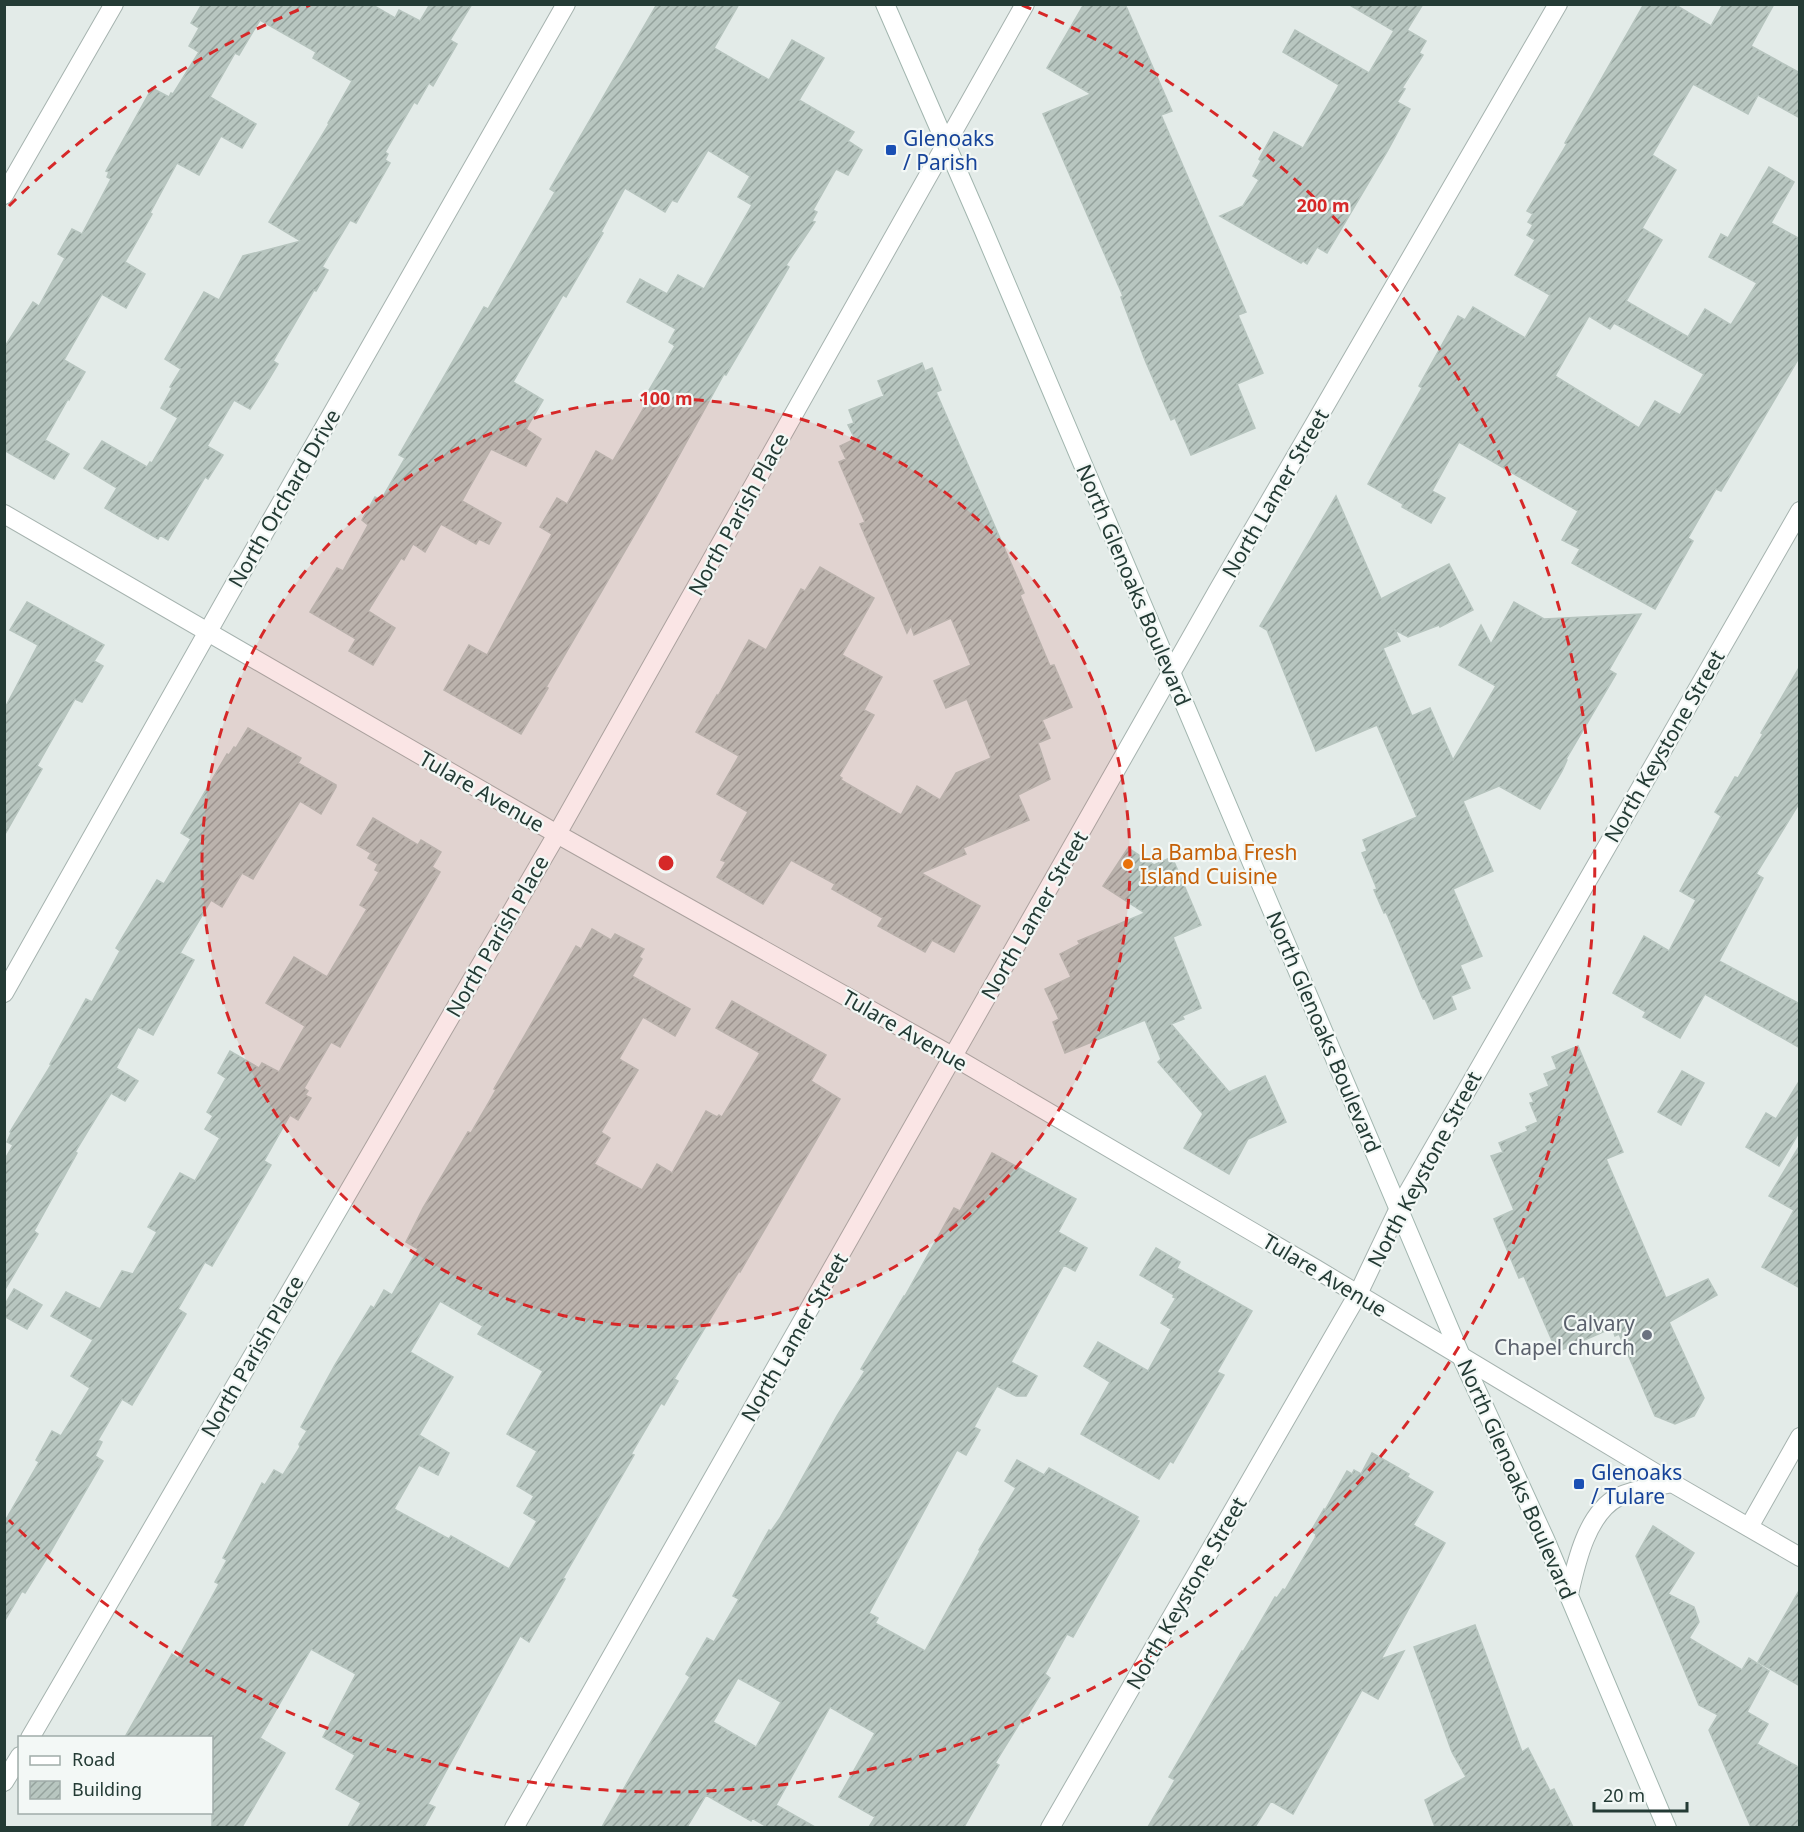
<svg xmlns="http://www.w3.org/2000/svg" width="1804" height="1832" font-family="'Noto Sans',sans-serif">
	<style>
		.building { fill: url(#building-hatch); stroke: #b6c4be; stroke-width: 1.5; fill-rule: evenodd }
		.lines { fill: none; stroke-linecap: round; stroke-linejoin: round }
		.minor-casing { stroke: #a6b3af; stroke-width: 20 }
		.secondary-casing { stroke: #a2b6af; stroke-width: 20 }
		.minor { stroke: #fff; stroke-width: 18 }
		.secondary { stroke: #fff; stroke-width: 18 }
		.ring { fill: none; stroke: #d62828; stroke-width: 3; stroke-dasharray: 10 8 }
		.transit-dot { fill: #1a4fb4; stroke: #f3f8f6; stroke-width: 2 }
		.food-dot { fill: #e8710a; stroke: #f3f8f6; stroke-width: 2 }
		.worship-dot { fill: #6b7280; stroke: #f3f8f6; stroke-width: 2 }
		.labels { text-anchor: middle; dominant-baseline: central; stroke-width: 4.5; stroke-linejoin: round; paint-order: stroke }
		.transit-label { font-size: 21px; fill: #164399; stroke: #f3f8f6; text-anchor: start }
		.street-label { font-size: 21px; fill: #243b35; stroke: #f3f8f6 }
		.food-label { font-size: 21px; fill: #c56008; stroke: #f3f8f6; text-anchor: start }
		.worship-label { font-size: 21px; fill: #5b616d; stroke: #f3f8f6; text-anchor: end }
		.centre { fill: #d62828; stroke: #f3f8f6; stroke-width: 3 }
		.ring-label { font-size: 18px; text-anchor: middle; font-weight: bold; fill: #d62828; stroke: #f3f8f6; stroke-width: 4.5; stroke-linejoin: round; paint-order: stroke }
	</style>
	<defs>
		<pattern id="building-hatch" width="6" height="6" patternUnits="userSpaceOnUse" patternTransform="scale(1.5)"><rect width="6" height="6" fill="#b8c6c0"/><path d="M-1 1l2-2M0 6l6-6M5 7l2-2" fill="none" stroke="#95a29d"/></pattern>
	</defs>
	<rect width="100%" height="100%" fill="#e3ebe8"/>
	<g class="building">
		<path d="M202,4h169l24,14 4,-8 21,11 10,-17h42l-22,36 7,4 -24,42 -4,-3 -12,21 -3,-2 -29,50 3,2 -3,6 5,3 -18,32 -16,28 -6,-3 -28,47 6,3 -12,21 -2,-1 -41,71 5,3 -15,25 -13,20 -16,-9 -27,46 16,9 -15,24 -3,-2 -37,63 -8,-5 -2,4 -53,-31 12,-20 -33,-20 18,-27 45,26 3,-5 2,1 26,-45 -17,-10 11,-20 -2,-1 11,-18 -16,-10 39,-67 15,8 24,-44 58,-15 -32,-19 60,-98 -1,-1 24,-42 -39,-23 3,-6 -56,-32 -21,35 -4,-2 -25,44 46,27 -14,24 -21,-12 -22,39 -22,-12 -27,50 2,1 -27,48 20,12 -19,34 -24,-14 -38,66 21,12 -16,28 -1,-1 -23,41 24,14 -15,25 -50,-29v-102l29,-46 6,4 26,-48 -7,-4 14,-25 10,5 29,-55 -4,-2 2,-5 -3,-1 46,-83 17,9 2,-4 2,1 26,-42 -10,-6 10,-18 -8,-5z"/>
		<path d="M657,4h82l-25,44 55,32 23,-40 32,18 -25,42 55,32 -6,9 14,9 -14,25 -12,-6 -23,41 4,2 -5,9 3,1 -29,43 3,2 -63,108 -2,-1 -70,127 -108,186 2,1 -27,46 -77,-44 25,-45 18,10 65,-121 -12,-7 17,-29 10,6 29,-53 17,10 39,-67 -4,-2 27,-46 -6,-4 7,-13 -49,-27 13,-23 27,15 11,-19 26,14 48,-84 -14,-8 12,-21 -42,-26 -31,52 -5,-2 -7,12 -40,-24 -24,44 2,1 -37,64 -3,-2 -50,87 30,18 -17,29 15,10 -15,27 -35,-17 -29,52 39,22 -12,21 -10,-5 -3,5 -35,-20 -16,28 -12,-8 -9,16 -3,-2 -33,53 27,17 -22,37 -24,-14 7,-12 -46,-27 27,-44 6,3 25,-46 -6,-5 13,-23 6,3 24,-42 -6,-3 85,-148 4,2 67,-117 -5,-3z"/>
		<path d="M1084,4h41l47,107 -11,4 85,197 -8,3 25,58 -26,11 18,44 -64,27 -16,-37 -4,2 -26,-60 -24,-63 2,-1 -80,-182 48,-20 -44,-26z"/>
		<path d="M1348,4h75l-16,26 19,11 -7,12 4,2 -21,33 3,1 -8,13 13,7 -22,41 -61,103 -10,-6 -10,17 -4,-3 -2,2 -81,-47 23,-10 16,-26 -6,-4 8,-15 -2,-2 15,-27 29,16 36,-63 -56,-33 12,-22 74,43 25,-42z"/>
		<path d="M1644,4h30l37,22 12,-22h51l-23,42 49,27v45l-42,-23 -10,19 -55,-30 -41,71 24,15 -34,58 20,12 -36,61 62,36 17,-28 26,16 26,-42 -48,-26 12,-23 7,4 41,-71 25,15 -23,41 29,16v117l-79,135 -5,-2 -28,49 5,3 -38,68 -83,-46 8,-14 -18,-9 16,-29 -119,-69 -27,49 13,7 -14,25 -29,-16 1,-3 -35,-20 54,-96 -3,-2 39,-70 7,4 8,-13 52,31 25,-43 -35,-20 20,-35 -8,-5 6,-10 -5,-3 5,-8 -6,-3 40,-67 -2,-1zM1589,316l21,13 4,-6 90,51 -24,41 -25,-14 -16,27 -84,-52z"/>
		<path d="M922,363l3,8 7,-3 9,22 -5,2 88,201 -4,2 30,71 4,-1 18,42 -30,13 8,18 -12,5 12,36 -32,16 11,25 -66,28 3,6 -45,19 59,33 -26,46 -22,-12 -7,12 -47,-26 5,-8 -51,-29 3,-5 -44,-24 -28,44 -46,-27 9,-15 -5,-2 27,-48 -31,-18 22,-38 -43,-24 21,-37 1,1 31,-56 17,10 35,-61 4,2 15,-24 54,31 -32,57 40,22 -18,33 10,5 -35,61 3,2 -1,2 60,35 16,-29 23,14 16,-27 35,-15 -24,-59 -21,9 -12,-27 37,-16 -20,-47 -37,17 -3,-9 -4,7 -47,-109 5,-2 -26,-60 7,-3 -6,-13 15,-7 -7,-14 6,-2 -5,-13 35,-14 -6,-15z"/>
		<path d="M1336,496l45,103 68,-35 24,46 -33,17 -1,-2 -31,12 -13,-7 5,11 -17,7 29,68 18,-8 23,52 43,-74 -37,-21 22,-40 10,19 23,-42 30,17 97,-5 -32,56 7,4 -50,85 1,1 -5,11 -22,38 -41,-23 -36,15 30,70 -40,18 29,67 -22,9 10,23 -19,8 5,13 -22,10 -9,-20h-2l-37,-87 -2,1 -10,-23 3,-1 -15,-36 5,-2 -4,-11 54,-23 -40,-92 -61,26 -49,-121 -7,-4z"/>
		<path d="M27,602l77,43 -10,16 9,5 -21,36 -7,-3 -38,67 5,3 -38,67v-126l34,-65 -28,-15z"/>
		<path d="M1800,666v136l-44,72 7,4 -44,83 81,43v44l-95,-54 -25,44 -37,-21 3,-5 -33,-19 31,-57 25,15 27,-51 -16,-9 41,-75 -6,-4 20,-35 3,1 25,-44 -2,-1z"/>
		<path d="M248,728l53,30 -3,5 38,22v2l-15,27 -21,-13 -47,78 -11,-6 -20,34 -11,-7 -31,53 14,7 -41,75 -15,-8 -22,41 22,13 -13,20 -14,-8 -36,59 2,1 -43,78 4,3 -34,57v-130l9,-16 -6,-3 4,-9 -1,-1 41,-67 -1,-1 36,-65 6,3 28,-51 -4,-3 41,-68 7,4 27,-45 -10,-6 46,-79 2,1 5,-8 2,1z"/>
		<path d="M373,818l45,27 3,-5 20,12 -9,15 8,5 -100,175 -9,-5 -27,46 4,3 -3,4 6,3 -13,22 -8,-5 -26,46 7,4 -59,101 -7,-4 -27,47 8,5 -54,91 -10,-6 -24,41 4,2 -7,14 8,5 -58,100 -20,32 -3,-2 -18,31v-99l35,-61 -3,-2 16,-29 9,5 29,-48 -19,-12 22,-36 -42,-24 15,-24 34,17 22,-38 11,3 24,-42 -9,-5 32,-54 15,8 25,-43 -15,-9 8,-13 -6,-4 19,-34 -8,-5 12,-22 29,17 3,-5 17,9 26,-46 -39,-23 28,-46 33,20 40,-68 -7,-4 19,-33 -4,-2 3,-6 -10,-6 3,-5 -14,-8z"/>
		<path d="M1128,848l26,17 18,-8 29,68 -28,12 28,71 -19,8 2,3 -13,5 58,68 36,-16 21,46 -38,17 -19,35 -45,-26 19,-34 -45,-52 3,-3 -16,-39 -80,33 -12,-31 6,-3 -14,-30 26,-12 -11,-23 20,-10 -2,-3 67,-28 -42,-27z"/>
		<path d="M592,929l19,11 4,-6 29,15 -5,8 3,2 -10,17 58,33 -15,27 -32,-19 -24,42 19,11 -37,62 9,6 -16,26 48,26 15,-26 15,9 34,-62 11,6 2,-2 3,2 38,-64 -44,-25 16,-27 94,54 -15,26 29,18 -100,173 -1,-1 -65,108 4,2 -14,24 -3,-2 -30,51 3,1 -71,123 2,1 -36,63 -9,-6 -92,168 7,3 -11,20h-76l13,-24 -25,-14 19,-34 -32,-18 33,-63 -45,-25 -51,89 25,15 -43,74h-30v-90h-87l47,-83 6,4 41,-74 -4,-2 12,-22 -4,-2 39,-75 3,2 9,-15 9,5 17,-28 -1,-3 8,-13 -6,-4 34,-62 36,-59 3,2 10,-18 8,5 26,-46 -12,-7 17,-34 45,-76 3,1 25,-43 -2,-1 82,-143 5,3zM440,1301l43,25 -5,8 65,37 -36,63 30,17 -20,35 17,10 -10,17 13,8 -28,48 -58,-33 -2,3 -55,-30 25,-44 19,10 11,-22 -30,-18 34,-58 -43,-25z"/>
		<path d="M1578,1046l45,106 -17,7 60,139 42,-19 9,16 -48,27 35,76 -10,18 -19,8 -20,-8 -36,-82 -4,2 -3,-8 -55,24 -33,-76 -5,2 -25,-59 20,-9 -23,-54 12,-4 -4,-9 29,-12 -2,-4 12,-5 -8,-19 4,-1 -4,-8 19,-8 -5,-12 13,-5 -5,-12z"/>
		<path d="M1682,1071l22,12 -23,42 -23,-13z"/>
		<path d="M1800,1080v51l-21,35 -33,-19 20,-34 10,6z"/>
		<path d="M1800,1145v143l-38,-21 32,-57 -25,-14z"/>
		<path d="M992,1153l84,46 -18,33 29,16 -12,23 -11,-6 -53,97 26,14 -11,20h-10l-19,-10 -23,41 6,3 -14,25 -9,-5 -88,163 9,5 -3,5 50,28 55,-100 -1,-1 37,-62 -11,-7 12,-21 27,15 5,-7 89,49 -2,3 3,1 -66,116 -6,-3 -22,40 5,4 -27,45 -2,-2 -26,42 4,2 -35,62h-95l6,-10 -36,-20 36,-64 -45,-26 -54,98 39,22h-48l-15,-9 -1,3 -45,-26 -19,32h-85l37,-65 51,-85 -4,-3 21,-36 7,4 25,-43 -6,-3 36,-66 2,1 9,-13 57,-102 28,-45 -4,-2 43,-73h1l49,-88 6,3zM738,1678l43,24 -25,45 -43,-25z"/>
		<path d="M1156,1248l24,14 -3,6 75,43 -35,61 7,3 -51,88 -3,-2 -11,18 -78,-45 29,-52 -26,-16 14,-24 50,29 23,-42 -10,-6 15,-25 -3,-1 1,-2 -34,-20z"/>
		<path d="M14,1289l28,16 -15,24 -23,-13v-10z"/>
		<path d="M1372,1453l37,21 -2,3 26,15 -20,33 32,18 -64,116 23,-8 -26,48 -16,-9 -69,124 -22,-13 -16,26h-107l27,-47 -6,-3 73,-126 1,1 32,-55 2,1 6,-9 2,1 30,-52 1,-4 -5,-3 13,-22 1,1 22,-39 5,3 2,-4 7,4z"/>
		<path d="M1653,1526l41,27 -26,41 26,13 5,15 -10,16 53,32 7,-12 20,13 -22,41 21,12 -11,20 43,24v59h-49l-42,-97 9,-15 -19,-10 -63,-149z"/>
		<path d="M1800,1589v97l-42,-24z"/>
		<path d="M1475,1625l47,127 6,-4 22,43 4,-2 19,38h-138l-10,-27 41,-23 -14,-25 -38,-105z"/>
	</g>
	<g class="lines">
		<g class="minor-casing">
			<g id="minor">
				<path d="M4,195l110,-191"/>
				<path d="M4,514l553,320 397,223 362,212 356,214 128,74"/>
				<path d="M4,993l224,-397 338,-592"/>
				<path d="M1749,1527l51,-90"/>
				<path d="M1569,1594c7,-31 18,-81 49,-97 17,-8 36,-10 54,-14"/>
				<path d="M30,1738l527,-904 468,-830"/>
				<path d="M4,1782l16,-26"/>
				<path d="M514,1828l703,-1236 341,-588"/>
				<path d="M1050,1828l308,-534 41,-86 401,-697"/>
			</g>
		</g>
		<g class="secondary-casing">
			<path id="secondary" d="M885,4l98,225 478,1127 84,183 122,289"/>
		</g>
		<use href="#minor" class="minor"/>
		<use href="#secondary" class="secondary"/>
	</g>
	<circle cx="666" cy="863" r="464" fill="#d62828" fill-opacity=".12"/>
	<g class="ring">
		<circle cx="666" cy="863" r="464"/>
		<path d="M9 206A929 929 0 0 1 310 5M1022 5A929 929 0 1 1 9 1520"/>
	</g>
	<g class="transit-dot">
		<rect x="885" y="144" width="12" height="12" rx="3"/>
		<rect x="1573" y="1478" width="12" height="12" rx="3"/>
	</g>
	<circle class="food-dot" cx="1128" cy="864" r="6"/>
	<circle class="worship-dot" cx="1647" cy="1335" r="6"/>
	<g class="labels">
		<g class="transit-label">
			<text x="903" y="138">Glenoaks<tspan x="903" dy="24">/ Parish</tspan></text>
			<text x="1591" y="1472">Glenoaks<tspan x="1591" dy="24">/ Tulare</tspan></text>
		</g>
		<g class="street-label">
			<text transform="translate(1275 493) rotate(-60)">North Lamer Street</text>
			<text transform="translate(284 498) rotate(-60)">North Orchard Drive</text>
			<text transform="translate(738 514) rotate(-61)">North Parish Place</text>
			<text transform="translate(1134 585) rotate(67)">North Glenoaks Boulevard</text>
			<text transform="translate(1664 746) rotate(-60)">North Keystone Street</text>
			<text transform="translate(482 791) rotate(30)">Tulare Avenue</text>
			<text transform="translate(1034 915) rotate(-60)">North Lamer Street</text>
			<text transform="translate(497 936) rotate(-60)">North Parish Place</text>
			<text transform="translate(905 1030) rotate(30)">Tulare Avenue</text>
			<text transform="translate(1324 1032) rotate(67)">North Glenoaks Boulevard</text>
			<text transform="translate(1424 1169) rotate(-62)">North Keystone Street</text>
			<text transform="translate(1325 1275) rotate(31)">Tulare Avenue</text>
			<text transform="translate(794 1337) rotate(-60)">North Lamer Street</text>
			<text transform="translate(252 1356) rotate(-60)">North Parish Place</text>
			<text transform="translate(1517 1479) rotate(66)">North Glenoaks Boulevard</text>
			<text transform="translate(1186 1593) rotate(-60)">North Keystone Street</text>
		</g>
		<g class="food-label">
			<text x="1140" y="852">La Bamba Fresh<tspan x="1140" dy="24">Island Cuisine</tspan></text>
		</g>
		<g class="worship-label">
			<text x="1635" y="1323">Calvary<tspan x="1635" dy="24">Chapel church</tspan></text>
		</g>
	</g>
	<circle cx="666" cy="863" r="9" class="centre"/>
	<g class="ring-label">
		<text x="1323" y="212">200 m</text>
		<text x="666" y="405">100 m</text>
	</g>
	<rect width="1804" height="1832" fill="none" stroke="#243b35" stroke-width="12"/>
	<rect x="18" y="1736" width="195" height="78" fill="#f3f8f6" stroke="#a0aca9" stroke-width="1.5"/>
	<rect x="30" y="1756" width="30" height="9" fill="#ffffff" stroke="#a0aca9" stroke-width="1.5"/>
	<text x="72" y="1766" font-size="18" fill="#243b35">Road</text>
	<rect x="30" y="1781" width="30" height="18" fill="url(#building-hatch)" stroke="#a0aca9" stroke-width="1.5"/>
	<text x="72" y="1796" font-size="18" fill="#243b35">Building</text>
	<path d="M1594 1802v9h93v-9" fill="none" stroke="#243b35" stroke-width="3"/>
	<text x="1603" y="1802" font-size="18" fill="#243b35" stroke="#f3f8f6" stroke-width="4.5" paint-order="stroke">20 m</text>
</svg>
